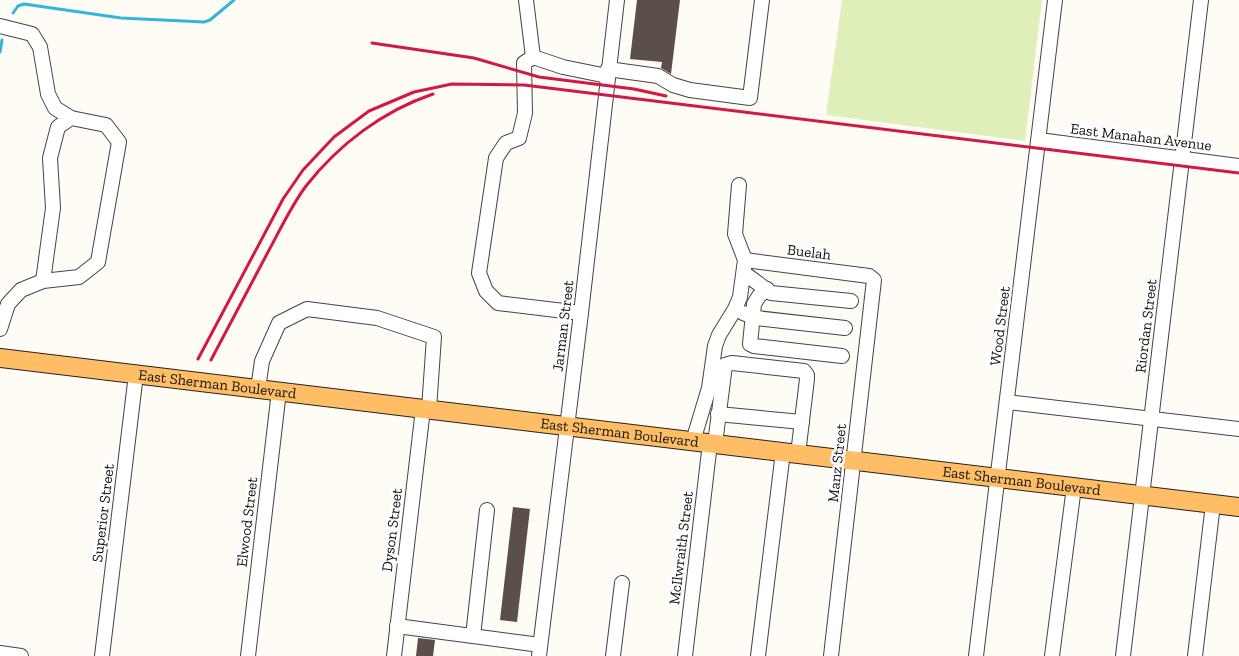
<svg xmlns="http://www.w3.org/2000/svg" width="1239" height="656" font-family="'Zilla Slab',serif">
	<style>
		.green { fill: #dfefb9 }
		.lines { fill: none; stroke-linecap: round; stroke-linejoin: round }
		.stream { stroke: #33b6db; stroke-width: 3 }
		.building { fill: #5b4f4c }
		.minor-casing { stroke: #444; stroke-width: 16 }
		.major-casing { stroke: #222; stroke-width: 20 }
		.minor { stroke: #fff; stroke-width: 14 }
		.major { stroke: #ffbe65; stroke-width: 18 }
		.rail { stroke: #d11943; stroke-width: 3 }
		.labels { text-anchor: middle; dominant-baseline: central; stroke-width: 5; stroke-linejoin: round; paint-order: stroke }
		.street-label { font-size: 15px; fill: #111; stroke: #fff }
	</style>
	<rect width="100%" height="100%" fill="#fffbf5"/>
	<path class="green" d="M842,0h200l-17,141 -199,-26z"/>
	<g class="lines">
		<g class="stream">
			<path d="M13,13l5,-7 6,-2 97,14 83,4 6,-2 24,-20"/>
			<path d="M0,52l2,-12"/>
		</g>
	</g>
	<g class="building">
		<path d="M637,0h43l-9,74 -10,-6 1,-6 -32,-3z"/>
		<path d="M513,507l17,2 -13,113 -17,-2z"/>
		<path d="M418,638l17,2 -2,16h-17z"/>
	</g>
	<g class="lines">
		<g class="minor-casing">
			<g id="minor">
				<path d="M526,0l7,57"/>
				<path d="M0,26l32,8 8,13 8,47 7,14 16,10"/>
				<path d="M608,69l50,7 15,9 17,5 60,8 12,-98"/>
				<path d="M1039,140l200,26"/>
				<path d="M745,260l124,16 5,4 -43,376"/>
				<path d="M744,273l27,20 80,8"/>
				<path d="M767,289l-8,7 -5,8 -4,40 4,2 88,10"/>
				<path d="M581,313l-83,-10 -12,-12 -7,-18 17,-115 10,-15 13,-5 6,-25 -1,-50 9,-6 30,10 44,9"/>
				<path d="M743,313l13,5 89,10"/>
				<path d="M0,329l8,-25 13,-14 22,-9 36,-4 19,-15 21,-120 -13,-17 -35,-7 -13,9 -8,31 3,50 -10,73"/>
				<path d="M258,389l4,-28 17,-38 28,-14 70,9 57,19 -5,72"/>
				<path d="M1007,402l232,27"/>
				<path d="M718,414l84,8"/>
				<path d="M693,441l16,-53 6,-42 4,-11 16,-26 5,-12 5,-37 -10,-26 4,-49"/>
				<path d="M715,444l10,-79 7,-2 72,8 3,4v4l-9,75"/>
				<path d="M397,626l143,19"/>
				<path d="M473,636l14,-126"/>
				<path d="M0,653l21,3"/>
				<path d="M102,656l34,-282"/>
				<path d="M248,656l31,-265"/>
				<path d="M394,656l29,-247"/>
				<path d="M539,656l42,-343 36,-313"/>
				<path d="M613,656l9,-73"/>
				<path d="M685,656l25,-213"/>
				<path d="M758,656l25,-204"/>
				<path d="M976,656l79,-656"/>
				<path d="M1052,656l22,-169"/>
				<path d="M1123,656l78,-656"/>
				<path d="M1195,656l18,-152"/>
			</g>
		</g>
		<g class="major-casing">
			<g id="major">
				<path id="s1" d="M0,358l1239,149"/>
			</g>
		</g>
		<use href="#minor" class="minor"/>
		<use href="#major" class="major"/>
		<g class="rail">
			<path d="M372,43l102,15 65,19 95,12 32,7"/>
			<path d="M198,359l85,-160 20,-29 31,-33 35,-26 45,-19 38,-8 72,1 715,88"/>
			<path d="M211,360c19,-36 38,-72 57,-108 12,-22 23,-46 38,-66 33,-42 77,-75 127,-92"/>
		</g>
	</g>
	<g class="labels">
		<g class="street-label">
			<text transform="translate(1141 137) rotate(7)">East Manahan Avenue</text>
			<text transform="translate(809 252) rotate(7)">Buelah</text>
			<text transform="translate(563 326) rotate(-83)">Jarman Street</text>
			<text transform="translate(1000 326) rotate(-83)">Wood Street</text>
			<text transform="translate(1146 326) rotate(-83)">Riordan Street</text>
			<text stroke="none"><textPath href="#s1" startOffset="219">East Sherman Boulevard</textPath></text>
			<text stroke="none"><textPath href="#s1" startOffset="624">East Sherman Boulevard</textPath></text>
			<text transform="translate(837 463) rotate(-84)">Manz Street</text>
			<text stroke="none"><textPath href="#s1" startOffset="1029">East Sherman Boulevard</textPath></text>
			<text transform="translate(103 513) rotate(-83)">Superior Street</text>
			<text transform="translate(247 522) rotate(-83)">Elwood Street</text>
			<text transform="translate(392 530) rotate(-83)">Dyson Street</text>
			<text transform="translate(681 548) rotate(-83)">McIlwraith Street</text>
		</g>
	</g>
</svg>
